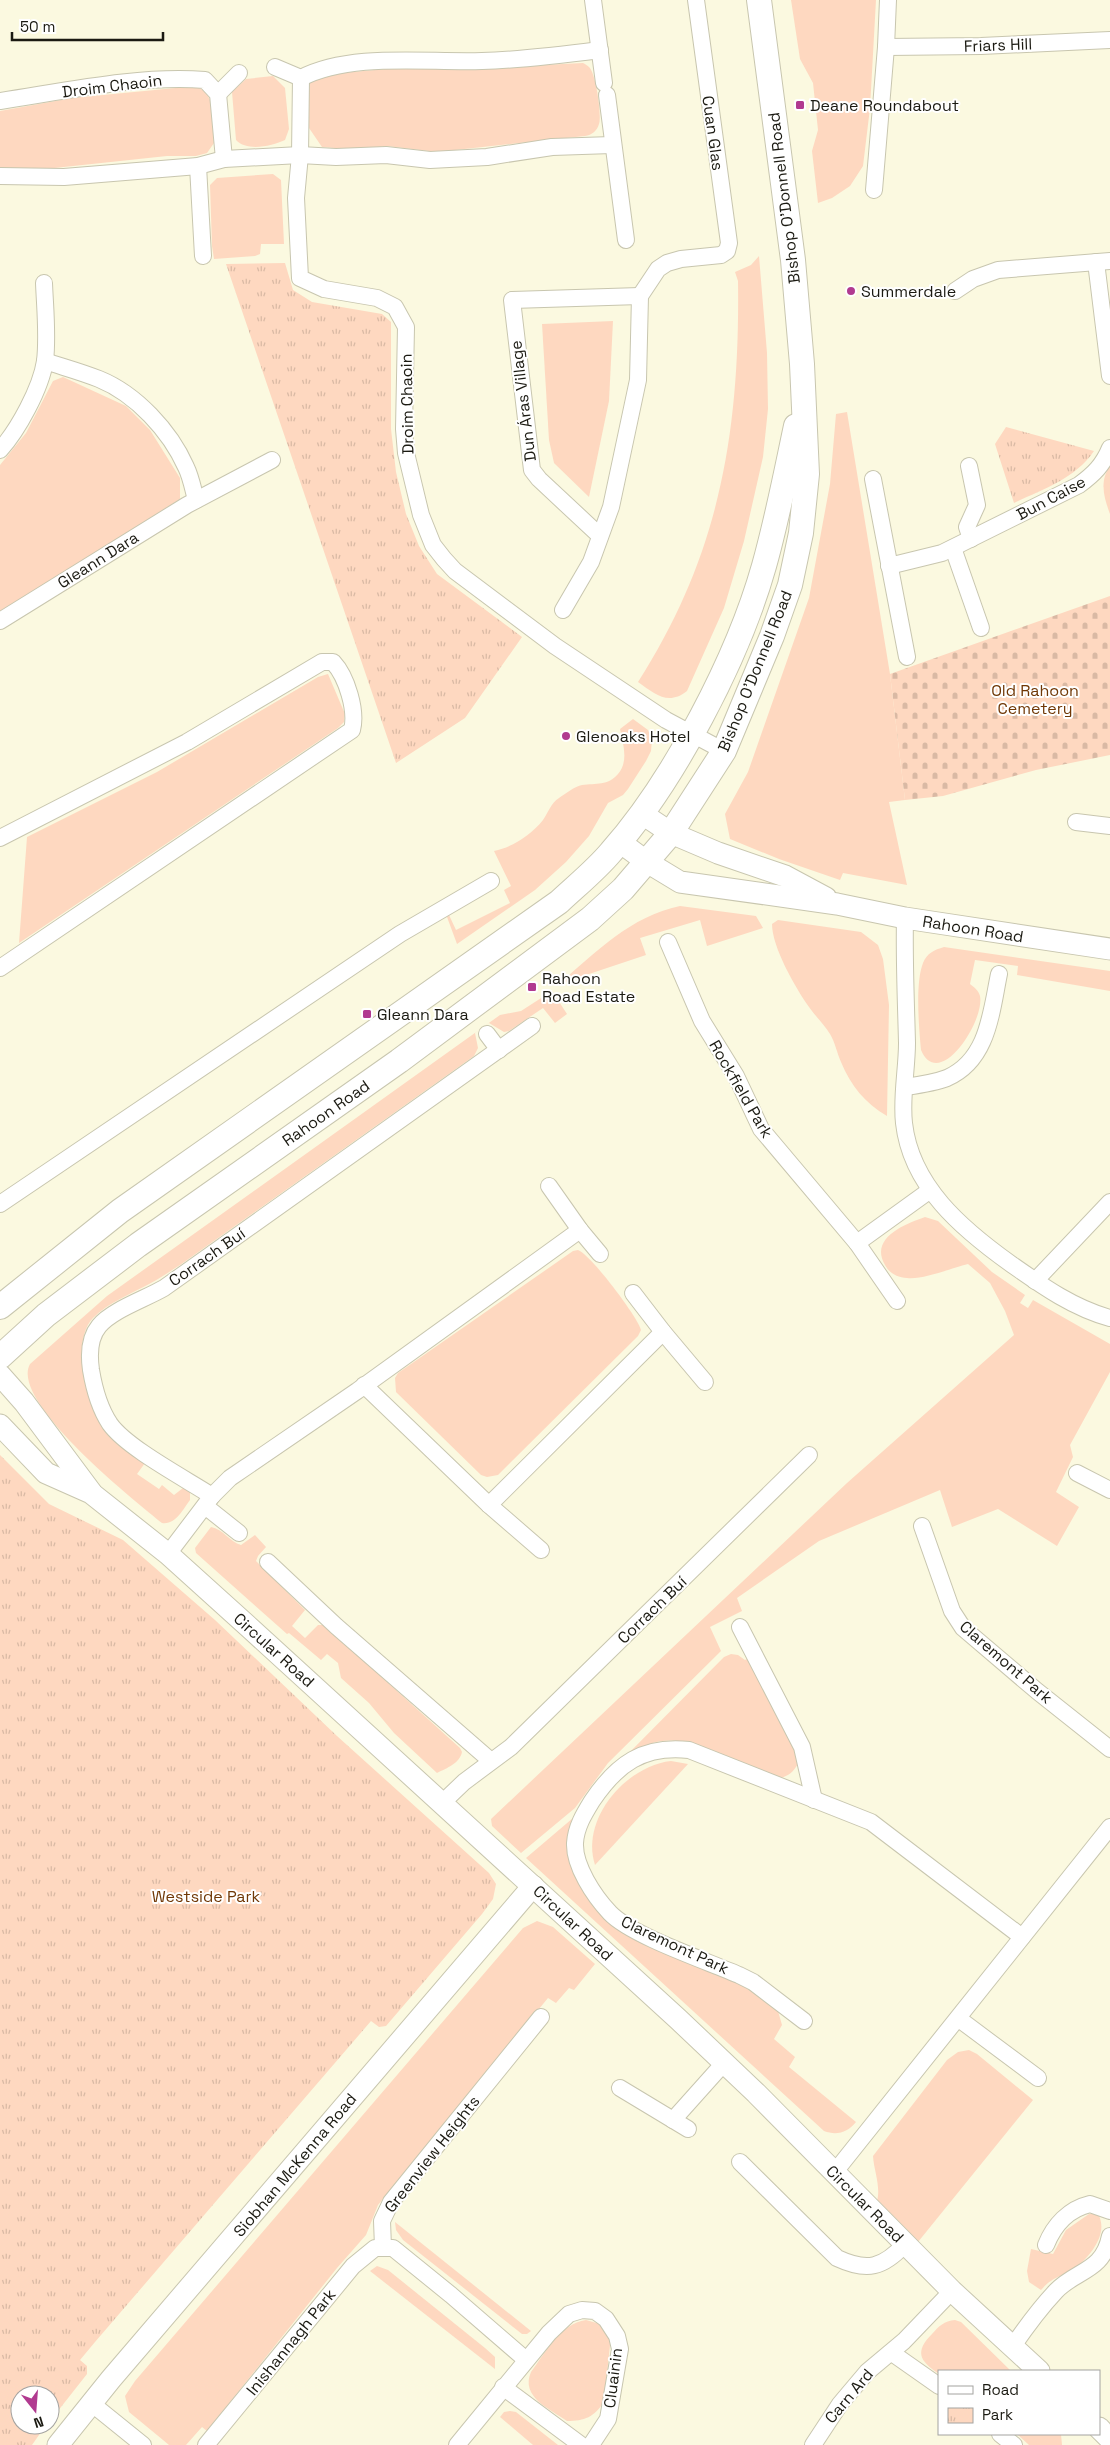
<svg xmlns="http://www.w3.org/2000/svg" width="1110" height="2445" font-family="'Space Grotesk',sans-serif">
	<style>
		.grass { fill: #fed8c0 }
		.cemetery { fill: url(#cemetery-stones) }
		.park { fill: url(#park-tufts) }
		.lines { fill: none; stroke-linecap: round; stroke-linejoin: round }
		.minor-casing { stroke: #c8c6af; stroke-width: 18 }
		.tertiary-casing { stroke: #c8c6af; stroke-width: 23 }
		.secondary-casing { stroke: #c8c6af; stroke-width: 26 }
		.minor { stroke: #fff; stroke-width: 16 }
		.tertiary { stroke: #fff; stroke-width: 21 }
		.secondary { stroke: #fff; stroke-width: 24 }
		.poi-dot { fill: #b13a90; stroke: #fff; stroke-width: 2 }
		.labels { text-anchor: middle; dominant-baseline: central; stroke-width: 4; stroke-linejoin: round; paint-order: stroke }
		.street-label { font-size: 16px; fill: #1b1a12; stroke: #fff }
		.poi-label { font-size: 16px; fill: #1b1a12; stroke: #fff; text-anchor: start }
		.park-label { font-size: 16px; fill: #703806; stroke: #fff }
	</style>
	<defs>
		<pattern id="cemetery-stones" width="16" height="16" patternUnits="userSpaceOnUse" patternTransform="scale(1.25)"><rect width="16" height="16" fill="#fed8c0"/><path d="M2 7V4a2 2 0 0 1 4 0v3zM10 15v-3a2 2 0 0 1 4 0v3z" fill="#d9b9a4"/></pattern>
		<pattern id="park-tufts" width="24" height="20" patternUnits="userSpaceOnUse" patternTransform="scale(1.25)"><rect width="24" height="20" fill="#fed8c0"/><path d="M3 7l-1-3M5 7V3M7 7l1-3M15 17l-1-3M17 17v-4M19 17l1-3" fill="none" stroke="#d9b9a4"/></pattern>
	</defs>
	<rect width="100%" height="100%" fill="#fbf9e0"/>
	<g class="grass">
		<path d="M791,0h85l-6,108 -7,58 -13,20 -18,12 -14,5 -6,-52 6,-21 -5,-47 -13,-24z"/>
		<path d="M583,63c2,1 4,2 6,4 7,6 13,49 10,57 -2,7 -7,11 -14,12l-148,16 -50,-6 -27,4 -38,-3 -13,-19 -2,-43 13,-10 98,-9 68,2z"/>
		<path d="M273,76l12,12 4,41 -4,11c-13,6 -38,12 -49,0l-4,-48 14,-13z"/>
		<path d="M196,86l10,6 5,10 3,41 -7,10 -11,3h-29l-122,13 -45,-1v-57l72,-13z"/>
		<path d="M273,174l8,6 3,64h-23l-1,10 -5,2 -41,3 -2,-13 -2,-61 7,-7z"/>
		<path d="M759,256l8,97 1,56 -5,48 -19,84 -20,67 -37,83c-19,15 -32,3 -49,-9 82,-128 102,-251 100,-401l-3,-9 16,-7z"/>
		<path d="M613,321l-4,80 -20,96 -35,-34 -5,-23 -7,-116z"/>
		<path d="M63,377l63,29 24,24 30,48v21l-89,57 -91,55v-146l26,-32 27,-52z"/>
		<path d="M847,412l43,262 15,126 -16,2 18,83 -64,-12 -3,7 -61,-21 -49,-20 -5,-25 23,-42 61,-174 21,-114 6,-70z"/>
		<path d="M1110,466v48c-6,-16 -11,-33 0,-48z"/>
		<path d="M328,674l17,40 -1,8 -6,6 -319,215 8,-106 130,-65 161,-95z"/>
		<path d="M633,719l15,11 4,10 -1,11 -5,10 -18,28 -5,6 -15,8 -19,33 -23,26 -31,28 -78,54 -10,-27 2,-2 7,15 54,-27 -6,-13 7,-4 -17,-35c19,-4 37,-16 49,-31 5,-7 8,-17 16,-22 6,-4 16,-12 23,-13 14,-2 26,1 36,-11 11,-13 5,-30 2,-45z"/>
		<path d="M680,906l76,10 7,12 -56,18 -7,-26 -60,18 6,17 -87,29c37,-32 72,-68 121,-78z"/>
		<path d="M778,920l83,12 17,13 5,14 6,46 -2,111c-22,-13 -36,-30 -46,-54 -4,-9 -6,-20 -11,-28 -6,-10 -15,-18 -21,-27 -14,-20 -37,-60 -37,-83z"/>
		<path d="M944,947l166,24v20l-93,-16 1,-9 -43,-6 -5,24c4,3 9,7 10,12 5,25 -41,96 -59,54 -2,-22 -6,-67 2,-87 4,-10 11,-13 21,-16z"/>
		<path d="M552,991l15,23 -12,9 -12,-15 -34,23 -5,1 -15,-9 -14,10 3,15 -4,8 -294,209c-10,6 -19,13 -29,18 -20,11 -42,19 -58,35 -23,24 -6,88 11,112 11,14 27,23 41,33l-8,11 22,15 3,-4 12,10 9,-7 7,4v8c-7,9 -14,25 -28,23 -27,-22 -153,-122 -132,-159l77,-68 393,-281 21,-4z"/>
		<path d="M925,1217l13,4 54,51 33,23 -5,8 8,5 5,-8 77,44v28l-40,73 3,12 -17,35 23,15 -22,39 -59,-37 -46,18 -12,-37 -121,51 -82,57 5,13 -32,16 11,24 -113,112 -33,45 -54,45 -29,-27 -1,-7 356,-336 167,-148 -9,-24 -15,-28 -22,-19c-16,4 -45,16 -61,14 -10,-1 -17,-4 -22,-13 -16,-27 20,-41 40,-48z"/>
		<path d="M578,1250c13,5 59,66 63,80l-3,6 -140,139 -11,2 -6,-2 -85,-83 -1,-14 3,-5 175,-122z"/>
		<path d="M211,1527c12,2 19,15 30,18l14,-10 11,12 -8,9 -2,5 49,49 -13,16 13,12 13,-13h6l136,123 2,4c-2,11 -15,16 -25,21l-43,-40 -25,-30 -28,-25 -3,-15 -11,-9 -6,6 -32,-27 -2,1 -91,-81 -1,-5z"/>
		<path d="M731,1654l7,1 7,5 4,-2 46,88 3,18c-5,8 -9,12 -18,14 -38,-10 -90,-49 -130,-34 -11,4 -20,11 -30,18l104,-105z"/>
		<path d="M671,1761l17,3 -93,101c-15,-46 31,-99 76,-104z"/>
		<path d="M573,1818l20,85 155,86 30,22 4,14 -8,14 21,18 -6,10 67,55c-8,10 -19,14 -32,9l-298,-273z"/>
		<path d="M537,1921l16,6 42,37 -21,26 -5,-2 -13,15 -8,-5 -170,207 -12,30 -29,33 -130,163 -5,-4 -16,18h-17l-6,-5 -34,-28 -4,-16 10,-15 388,-453z"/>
		<path d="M969,2050l8,4 56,46 -115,142 -41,-41c4,-14 -3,-30 -4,-45l74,-96 11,-8z"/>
		<path d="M1089,2214h9c11,19 -7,41 -21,53 -14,10 -23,8 -36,23l-12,-8 -2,-11 4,-22 22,5 13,-24z"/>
		<path d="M395,2222l136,109 -4,3h-5l-119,-94 -7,-10z"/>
		<path d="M377,2266l11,4 97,78 10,9v12l-125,-98z"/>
		<path d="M586,2320l14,4 11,12 -7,66c-10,15 -19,19 -37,19 -17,-12 -47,-24 -36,-49 15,-20 29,-48 55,-52z"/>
		<path d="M955,2320l6,2 50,49h-72v3c-19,-13 -25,-22 -7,-40 7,-8 12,-13 23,-14z"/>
		<path d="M510,2411l6,1 42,33h-25l-33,-28 4,-5z"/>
		<path d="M1017,2434h44l1,11h-33z"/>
	</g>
	<path class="cemetery" d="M1110,596v159l-74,15 -93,26 -38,4 -15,-126z"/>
	<g class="park">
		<path d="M285,263l8,27 19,12 70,12 9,8v107l5,43 10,42 13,32 18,28 85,63 -57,81 -69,45 -170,-499z"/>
		<path d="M1006,427l88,24c-19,28 -51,38 -80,52l-19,-59z"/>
		<path d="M0,1455l49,49 74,36 92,80 122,116 152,137 7,11 -3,15 -11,15 -96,112 -7,1 -8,-6 -6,7 -270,314 -15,18 7,6v8l-37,47v-26h-30v30h26l-14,20h-32z"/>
	</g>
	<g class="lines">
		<g class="minor-casing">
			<g id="minor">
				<path d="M593,0l11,83"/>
				<path d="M886,47l95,-1 129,-6"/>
				<path d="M275,67l26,11"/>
				<path d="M301,78l-1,77 -4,43 4,80 24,11 53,9 18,9 11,20 -2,102 2,24 15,62 12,30 11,14 11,12 100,75 111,74 58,31"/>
				<path d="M301,78c50,-26 125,-15 181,-17 39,-1 79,-6 118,-11"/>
				<path d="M218,94l21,-21"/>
				<path d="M607,95l19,145"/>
				<path d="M0,101c66,-10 139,-26 205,-21l13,14 6,65"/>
				<path d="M198,166l5,90"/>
				<path d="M0,176l64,1 134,-11 26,-7 76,-4 36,2 50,-2 44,5 57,-3 65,-10 60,-2"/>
				<path d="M874,190l12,-143 2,-47"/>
				<path d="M1096,262l14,114"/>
				<path d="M955,291l18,-12 25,-9 112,-9"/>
				<path d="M45,361c18,6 37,11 54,18 37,15 71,52 87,88 5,10 7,22 10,33"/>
				<path d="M0,450c18,-20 41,-62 45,-89 3,-25 0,-53 -1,-78"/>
				<path d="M969,466l8,39 -10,22 4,12"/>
				<path d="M873,479l34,178"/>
				<path d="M600,536l-61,-57 -7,-9 -20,-170 128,-4"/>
				<path d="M953,548l28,80"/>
				<path d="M889,566l53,-13 137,-68c15,-11 24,-20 31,-37"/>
				<path d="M563,610l28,-48 20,-55 27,-127 2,-84 18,-27 9,-6 14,-4 40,-4 6,-4 2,-8 -33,-243"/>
				<path d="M0,621l187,-116 85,-45"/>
				<path d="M1076,822l34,4"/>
				<path d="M0,838l187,-96 135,-80h11c14,15 24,49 19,68l-352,238"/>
				<path d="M905,918c-1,42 1,83 2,125 0,26 -6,54 -3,80 7,63 58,106 107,141 30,21 62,44 99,54"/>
				<path d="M668,942l34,79 34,55 25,53 96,114 40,58"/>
				<path d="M487,1034l12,16"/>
				<path d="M905,1087c14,-2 29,-4 42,-9 41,-18 44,-65 52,-104"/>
				<path d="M549,1186l31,44 20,24"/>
				<path d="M0,1204l400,-270 91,-53"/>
				<path d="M857,1243l72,-52"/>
				<path d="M1035,1281l75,-79"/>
				<path d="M633,1293l30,39 42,50"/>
				<path d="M364,1385l125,120 52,45"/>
				<path d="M1077,1473l33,17"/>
				<path d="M212,1496c-26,-17 -85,-48 -102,-72 -10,-15 -16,-36 -19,-54 -2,-14 -2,-32 8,-44 13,-16 46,-27 65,-38l368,-262"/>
				<path d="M489,1505l174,-173"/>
				<path d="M205,1506l34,27"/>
				<path d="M922,1526l30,85 11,17 74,63 73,58"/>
				<path d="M168,1554l44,-58 18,-18 127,-87 223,-161"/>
				<path d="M268,1562l68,64 155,135"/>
				<path d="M740,1627l62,120 12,53"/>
				<path d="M441,1804l23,-22 47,-35 298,-292"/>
				<path d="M959,2019l79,59"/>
				<path d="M804,2021l-51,-39 -14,-7c-32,-14 -107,-39 -129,-62 -16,-17 -36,-47 -35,-70 1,-16 9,-29 17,-42 25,-37 51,-56 97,-51l182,72 151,115"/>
				<path d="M620,2088l68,41"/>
				<path d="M673,2120l51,-57"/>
				<path d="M740,2162l97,96c30,14 46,10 68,-14"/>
				<path d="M834,2173l276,-346"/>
				<path d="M1046,2245c8,-20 23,-36 44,-41l20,7"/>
				<path d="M383,2247l-1,-26 9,-19 150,-185"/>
				<path d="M1013,2346c13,-19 27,-38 43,-55 20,-21 47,-19 54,-55"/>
				<path d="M892,2353l47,33"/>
				<path d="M503,2387l78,58"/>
				<path d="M91,2403l52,42"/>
				<path d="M1000,2434l14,11"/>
				<path d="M206,2445l147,-179 22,-18h18l58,47 74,64"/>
				<path d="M457,2445l92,-112 20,-19 13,-4 13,1 11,8 11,17 3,13 -12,70 -17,26"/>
				<path d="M813,2445l27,-41 27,-32 37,-31 48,-50"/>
			</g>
		</g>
		<g class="tertiary-casing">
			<g id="tertiary">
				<path d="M641,813l30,20 47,20 67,23 41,22"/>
				<path d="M620,842l27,20 33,20 157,22 68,14 205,31"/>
				<path d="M0,1375l24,27 67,90"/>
				<path d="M0,1425l46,48 45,20 77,61 83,75 427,390 78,74 196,198 87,80"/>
				<path d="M1099,2428l11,11"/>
				<path d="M58,2445l53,-66 422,-493"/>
			</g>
		</g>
		<g class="secondary-casing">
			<g id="secondary">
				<path d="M0,1307l120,-96 439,-309c17,-16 37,-32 52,-50 63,-71 127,-194 153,-286 13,-46 22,-93 32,-140"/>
				<path d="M0,1357l46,-42 92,-70 261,-184 191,-142 33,-30 48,-56 53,-82 48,-115 18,-51 11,-52 6,-59 -5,-110 -9,-104 -34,-260"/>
			</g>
		</g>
		<use href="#minor" class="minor"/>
		<use href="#tertiary" class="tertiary"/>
		<use href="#secondary" class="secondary"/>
	</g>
	<g class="poi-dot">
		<rect x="795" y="100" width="10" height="10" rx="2.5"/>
		<circle cx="851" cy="291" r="5"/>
		<circle cx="566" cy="736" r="5"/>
		<rect x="527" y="982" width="10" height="10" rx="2.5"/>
		<rect x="362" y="1009" width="10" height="10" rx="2.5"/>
	</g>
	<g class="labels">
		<g class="street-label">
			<text transform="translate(998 45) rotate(-2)">Friars Hill</text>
			<text transform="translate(112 86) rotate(-7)">Droim Chaoin</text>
			<text transform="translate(713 133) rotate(82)">Cuan Glas</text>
			<text transform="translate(784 198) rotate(-97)">Bishop O'Donnell Road</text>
			<text transform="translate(523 401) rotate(-97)">Dun Áras Village</text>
			<text transform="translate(407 404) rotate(-91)">Droim Chaoin</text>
			<text transform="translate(1051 498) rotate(-28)">Bun Caise</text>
			<text transform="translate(98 560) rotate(-32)">Gleann Dara</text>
			<text transform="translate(755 671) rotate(-68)">Bishop O'Donnell Road</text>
			<text transform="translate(973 929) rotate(9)">Rahoon Road</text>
			<text transform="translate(741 1089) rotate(60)">Rockfield Park</text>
			<text transform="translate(326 1113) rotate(-35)">Rahoon Road</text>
			<text transform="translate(207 1257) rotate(-35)">Corrach Buí</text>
			<text transform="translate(652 1610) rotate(-44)">Corrach Buí</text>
			<text transform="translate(274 1650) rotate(42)">Circular Road</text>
			<text transform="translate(1006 1662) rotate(41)">Claremont Park</text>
			<text transform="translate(573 1923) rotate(43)">Circular Road</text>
			<text transform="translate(675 1945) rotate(25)">Claremont Park</text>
			<text transform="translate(432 2154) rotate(-52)">Greenview Heights</text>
			<text transform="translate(295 2165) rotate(-50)">Siobhan McKenna Road</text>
			<text transform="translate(865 2204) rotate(45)">Circular Road</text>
			<text transform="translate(291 2342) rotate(-51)">Inishannagh Park</text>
			<text transform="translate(613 2378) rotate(-83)">Cluainin</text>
			<text transform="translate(849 2396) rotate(-50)">Carn Ard</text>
		</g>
		<g class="poi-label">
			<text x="810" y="105">Deane Roundabout</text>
			<text x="861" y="291">Summerdale</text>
			<text x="576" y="736">Glenoaks Hotel</text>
			<text x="542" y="978">Rahoon<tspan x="542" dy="18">Road Estate</tspan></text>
			<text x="377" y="1014">Gleann Dara</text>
		</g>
		<g class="park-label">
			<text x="1035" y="690">Old Rahoon<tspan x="1035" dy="18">Cemetery</tspan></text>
			<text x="206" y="1896">Westside Park</text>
		</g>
	</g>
	<rect x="938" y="2370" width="162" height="65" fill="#ffffff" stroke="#a4a3a0"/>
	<rect x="948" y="2386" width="25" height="8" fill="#ffffff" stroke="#a4a3a0"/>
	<text x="982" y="2395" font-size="15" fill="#1b1a12">Road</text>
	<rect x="948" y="2408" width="25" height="15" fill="url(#park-tufts)" stroke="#a4a3a0"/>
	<text x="982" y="2420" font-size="15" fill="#1b1a12">Park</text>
	<g transform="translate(35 2410) rotate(163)"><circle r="24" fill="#ffffff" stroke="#a4a3a0"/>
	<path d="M0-4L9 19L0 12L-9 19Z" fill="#b13a90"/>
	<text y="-8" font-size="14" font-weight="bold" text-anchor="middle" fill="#1b1a12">N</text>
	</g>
	<path d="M12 32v8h151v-8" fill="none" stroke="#1b1a12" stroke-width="2.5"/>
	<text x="20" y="32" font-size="15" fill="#1b1a12" stroke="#ffffff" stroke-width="4" paint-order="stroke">50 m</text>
</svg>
